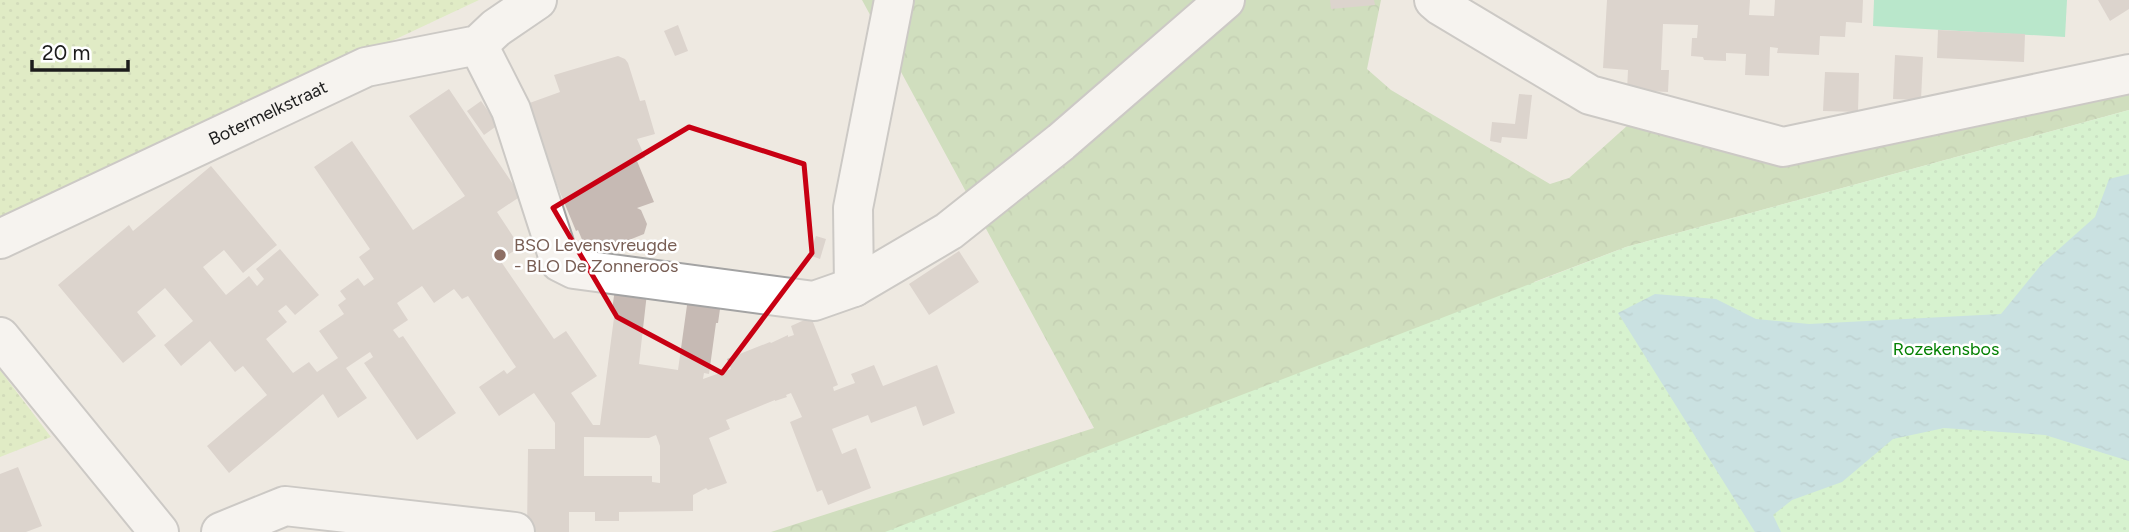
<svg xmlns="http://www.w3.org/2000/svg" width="2129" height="532" font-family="Figtree,sans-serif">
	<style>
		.grass { fill: url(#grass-dots) }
		.forest { fill: url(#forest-crowns) }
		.park { fill: url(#park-dots) }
		.pitch { fill: #78e4b0 }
		.water { fill: url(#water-ripples) }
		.building { fill: #c6bab4; fill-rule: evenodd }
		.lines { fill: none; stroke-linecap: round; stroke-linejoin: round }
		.minor-casing { stroke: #a3a3a3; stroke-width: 42 }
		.minor { stroke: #fff; stroke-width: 38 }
		.marked { fill: none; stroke: #c80013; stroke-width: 5; stroke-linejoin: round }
		.education-dot { fill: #8d6e63; stroke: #fff; stroke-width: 2.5 }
		.labels { text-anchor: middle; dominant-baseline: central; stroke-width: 5; stroke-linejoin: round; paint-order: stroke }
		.street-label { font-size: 18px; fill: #1c1c1c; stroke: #fff }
		.education-label { font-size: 18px; fill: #785e54; stroke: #fff; text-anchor: start }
		.park-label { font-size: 18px; fill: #058103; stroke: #fff }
	</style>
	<defs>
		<pattern id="grass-dots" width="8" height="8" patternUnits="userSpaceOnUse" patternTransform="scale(1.75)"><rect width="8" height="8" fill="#ceeda2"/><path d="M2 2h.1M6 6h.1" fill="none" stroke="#b0cb8b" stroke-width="1.8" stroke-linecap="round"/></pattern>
		<pattern id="forest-crowns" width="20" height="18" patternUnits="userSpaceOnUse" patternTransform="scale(1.75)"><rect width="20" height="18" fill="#abd192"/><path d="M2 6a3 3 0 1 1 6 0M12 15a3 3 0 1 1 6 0" fill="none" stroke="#93b37d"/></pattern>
		<pattern id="park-dots" width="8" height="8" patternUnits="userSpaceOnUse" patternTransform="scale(1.75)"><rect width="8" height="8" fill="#bafdb9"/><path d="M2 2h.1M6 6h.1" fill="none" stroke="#9fd89e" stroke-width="1.8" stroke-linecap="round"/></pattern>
		<pattern id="water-ripples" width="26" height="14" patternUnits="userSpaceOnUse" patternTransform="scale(1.75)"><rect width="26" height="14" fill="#9dd7e0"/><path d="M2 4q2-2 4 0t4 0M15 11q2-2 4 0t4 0" fill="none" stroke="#87b8c0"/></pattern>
	</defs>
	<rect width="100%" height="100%" fill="#eee9e1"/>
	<g class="grass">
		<path d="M0,0h479l-479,225z"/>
		<path d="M0,370l51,67 -51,20z"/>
	</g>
	<path class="forest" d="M862,0h519l-14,69 24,21 159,94 19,-6 69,-62 162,39 329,-84v39l-503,137 -92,35 167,250h-930l323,-104z"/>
	<path class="park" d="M2129,110v422h-1244l741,-285z"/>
	<path class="pitch" d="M1874,0h193l-2,37 -192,-11z"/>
	<path class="water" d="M2129,174v287l-84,-26 -101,-7 -51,11 -51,43 -50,18 -19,15 8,17h-26l-137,-219 37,-19 61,5 40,20 53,5 192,-10 40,-49 54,-48 14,-38z"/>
	<g class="building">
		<path d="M1330,0h44l1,5 -44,4z"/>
		<path d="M1607,0h143l-1,15 25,1 1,-16h88l-1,23 -16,-1 -1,15 -25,-1 -1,19 -42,-2 1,-5 -8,-1 -1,29 -24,-1 1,-21 -20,-1v8l-22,-1 -1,-3 -12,-1 1,-18h5l1,-13 -35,-1 -2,46h8l-1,22 -41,-2 1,-20 -25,-2z"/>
		<path d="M2098,0h31v9l-19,12z"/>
		<path d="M678,25l10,26 -13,5 -11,-25z"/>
		<path d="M1938,30l87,4 -1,28 -87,-4z"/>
		<path d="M1895,55l28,2 -2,43 -28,-1z"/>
		<path d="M618,56l7,3 3,4 12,38 5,-1 10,34 -18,5 8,18 -8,4 17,41 -17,6 4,2 6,14 -3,10 -55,22 -11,-26 -2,1 -52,-126 36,-13 -6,-17z"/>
		<path d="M1825,72l34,1 -1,39 -35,-1z"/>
		<path d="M449,89l72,107 -24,16 23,35 -20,13 54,79 12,-8 31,45 -26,17 22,32h7l15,-115h-3l3,-21 32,4 -8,71 39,6 10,-72 33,4 -3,21h-2l-7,51 -5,-1 -1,6 28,-10 -4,-10 43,-17 1,1 17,-8v2l6,-2 -3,-9 20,-9 27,68 -5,2 1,4 21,-8 -4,-9 23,-9 9,21 54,-21 18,48 -32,13 -7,-20 -45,17 -3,-8 -36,14 10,25 14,-6 15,40 -43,17 -6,-15 -5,2 -27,-70 12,-5 -11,-24 -5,2 1,2 -12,4v-1l-49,20 4,9 -21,9 18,45 -19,7 -2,-2 -13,7v16l-74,1v9h-24v-9h-26v20h-42l1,-83h27v-26l-21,-30 -35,23 -20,-29 25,-17 3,4 9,-7 -48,-71 -6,3 -8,-10 -20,14 -12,-17 -25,17 11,17 -15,10 6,8 4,-2 53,77 -39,27 -53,-77 9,-6 -3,-5 -24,16 21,30 -29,20 -15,-24 -94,79 -22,-27 60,-51 -24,-29 -8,6 -25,-31 -29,25 -17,-21 29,-24 -28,-33 -28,24 19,24 -33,27 -65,-78 71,-60 4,6 78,-65 66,79 -34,28 -19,-23 -21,17 23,28 23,-19 8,10 7,-7 -8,-10 24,-20 39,46 -24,20 -9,-10 -8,6 9,11 -21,17 27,34 16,-11 8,10 21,-14 -19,-27 25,-17 -6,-9 8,-6 -6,-8 18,-13 6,8 10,-7 -15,-22 11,-8 -56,-82 38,-26 61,89 52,-34 -56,-80zM656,435l4,11v37l-8,-1v-6h-68v-39l65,1z"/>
		<path d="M1519,94l13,1 -5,44 -25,-2 -1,6 -11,-2 2,-19 23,2z"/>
		<path d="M481,101l17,24 -14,10 -17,-24z"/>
		<path d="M816,236l10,3 -6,20 -11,-4z"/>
		<path d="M959,251l20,31 -50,33 -20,-31z"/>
		<path d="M18,467l24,59 -16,6h-26v-58z"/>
	</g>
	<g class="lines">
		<g class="minor-casing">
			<g id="minor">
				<path d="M1434,0l7,6 149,89 193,52 346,-73"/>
				<path d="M478,45l33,65 49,152 14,7 240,32 40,-14 95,-56 112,-89 164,-142"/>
				<path id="s1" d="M0,239l366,-172 112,-22 18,-17 41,-28"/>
				<path d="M854,287l-1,-79 41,-208"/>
				<path d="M0,337l159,195"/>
				<path d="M221,532l64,-26 230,26"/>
			</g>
		</g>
		<use href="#minor" class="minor"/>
	</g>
	<path d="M0 0H2129V532H0ZM689,127l115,37 8,89 -90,120 -105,-56 -64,-109z" fill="#eee9e1" fill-opacity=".55" fill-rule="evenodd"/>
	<path class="marked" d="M689,127l115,37 8,89 -90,120 -105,-56 -64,-109z"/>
	<circle class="education-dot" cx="500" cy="255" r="7"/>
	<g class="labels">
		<g class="street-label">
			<text stroke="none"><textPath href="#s1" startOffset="296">Botermelkstraat</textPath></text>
		</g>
		<g class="education-label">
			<text x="514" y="245">BSO Levensvreugde<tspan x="514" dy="21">- BLO De Zonneroos</tspan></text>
		</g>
		<g class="park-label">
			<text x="1946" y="349">Rozekensbos</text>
		</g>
	</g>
	<path d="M32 60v10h96v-10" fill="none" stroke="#1c1c1c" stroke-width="3.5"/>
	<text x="42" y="60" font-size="21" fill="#1c1c1c" stroke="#ffffff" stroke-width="5" paint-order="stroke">20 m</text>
</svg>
